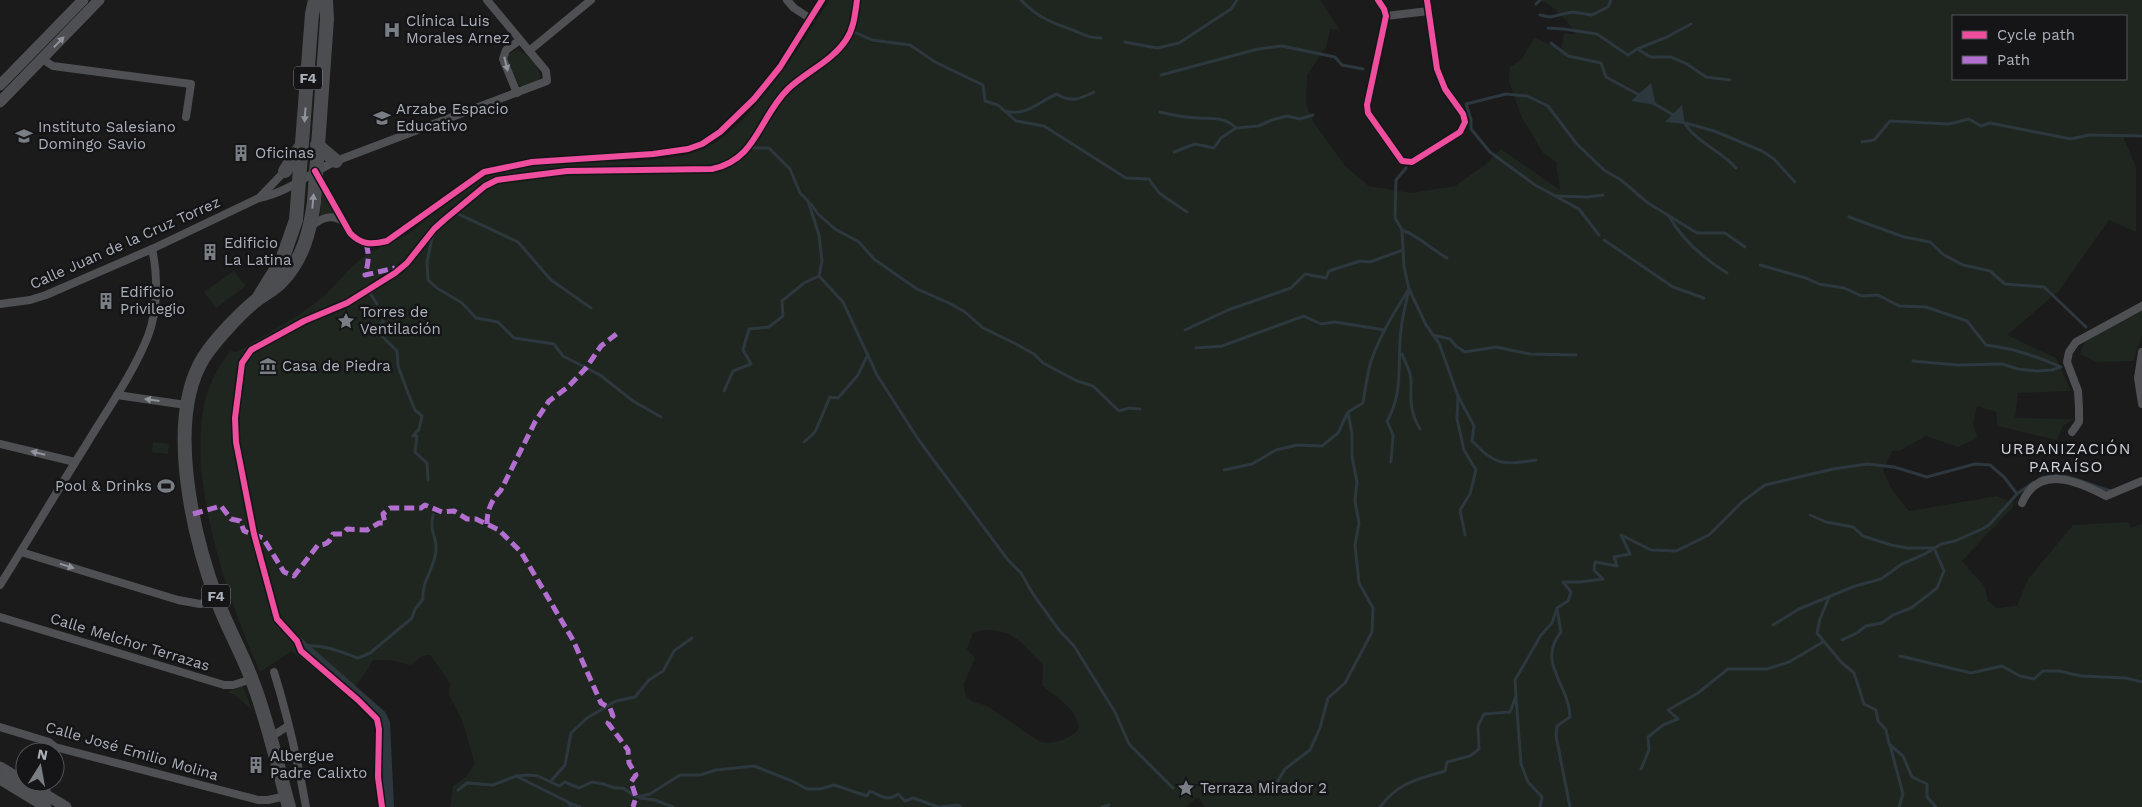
<svg xmlns="http://www.w3.org/2000/svg" width="2142" height="807" font-family="'Work Sans',sans-serif">
	<style>
		.green { fill: #1e261f; fill-rule: evenodd }
		.water { fill: #2d373e }
		.lines { fill: none; stroke-linecap: round; stroke-linejoin: round }
		.stream { stroke: #2d373e; stroke-width: 3 }
		.canal { stroke: #2d373e; stroke-width: 10 }
		.street { stroke: #4f5054; stroke-width: 8 }
		.secondary { stroke: #4e4f52; stroke-width: 11 }
		.highway { stroke: #4c4d50; stroke-width: 14 }
		.quiet { stroke: #b36fd0; stroke-width: 5; stroke-dasharray: 10 5; stroke-linecap: butt }
		.cycleway-casing { stroke: #151517; stroke-width: 9 }
		.cycleway { stroke: #ef4d9e; stroke-width: 6 }
		.oneway { fill: #90949c }
		.oneway2 { fill: #90959d }
		.oneway3 { fill: #8f949c }
		.labels { text-anchor: middle; dominant-baseline: central; stroke-width: 5; stroke-linejoin: round; paint-order: stroke }
		.shield { fill: #151517; stroke: #7f838a; stroke-width: 1 }
		.shield-label { font-size: 14px; font-weight: bold; fill: #acb2bc }
		.poi-label { font-size: 15px; fill: #acb2bc; stroke: #151517; text-anchor: start }
		.street-label { font-size: 15px; fill: #acb2bc; stroke: #151517 }
		.neighbourhood-label { font-size: 16px; letter-spacing: 1px; fill: #cdd1d8; stroke: #151517 }
	</style>
	<rect width="100%" height="100%" fill="#1b1b1b"/>
	<g class="green">
		<path d="M829,0h491l20,30 -10,-1 -4,18 -19,28 -1,29 7,17 32,45 24,20 42,7 44,-7 30,-21 16,-16 59,41 -4,-28 -13,-9 -22,-37 -12,-35 1,-14 12,-8 12,-22 27,13 3,-16h12c-10,-15 -19,-26 -36,-34h602v134l-19,2 13,31v65l-27,-12 -50,71 -52,44 49,23 15,33 -53,2 -3,25 59,1 -11,7 -6,14 -60,-14 -1,-14 -19,-6 -4,18 5,14 -20,9 -32,-11 -27,15h-7l-9,19 8,18 18,23 88,-15 17,7 -2,5 -50,53 23,26 3,14 9,7 20,-2 11,-27 45,-54 55,-3 3,6 11,-4v283h-937l-7,-10 -12,10h-736l3,-21 14,-10 8,-12 -13,-44 -13,-25 1,-12 -20,-28 -8,1 -11,9 -21,-5h-17l-8,14 -18,22 -55,-45 -32,21c-32,-72 -72,-188 -56,-267 4,-20 14,-38 26,-54l7,1c29,-18 63,-35 89,-58 13,-12 25,-29 40,-39 16,-10 34,-15 50,-27 21,-16 41,-35 64,-48 27,-16 73,-16 103,-17 35,-2 80,-1 113,-11 51,-16 105,-108 133,-152zM1953,16h173v63h-173zM983,630c32,-1 39,14 60,35l-1,20c13,13 38,24 36,45 -9,9 -25,15 -38,12l-53,-36 -17,-6 -5,-6 -1,-10 11,-26 -8,-9 6,-16z"/>
		<path d="M516,50c10,1 26,19 24,29l-15,7 -6,-1 -11,-23 1,-8z"/>
		<path d="M322,192h2l11,21 -15,2z"/>
		<path d="M234,271l12,15 -30,22 -12,-16z"/>
		<path d="M2142,310v26l-9,25 -36,1 -17,-8c5,-25 42,-32 62,-44z"/>
		<path d="M153,442l16,2 -1,10 -16,-2z"/>
		<path d="M243,686l9,24 -16,-14 -9,-4z"/>
	</g>
	<g class="water">
		<path d="M1651,83l5,22 -25,-4z"/>
		<path d="M1682,105l3,19 -20,-2z"/>
	</g>
	<g class="lines">
		<g class="stream">
			<path d="M1021,0c18,19 31,22 54,31 11,4 13,7 26,7"/>
			<path d="M1536,4l4,-4"/>
			<path d="M1540,15l10,2 22,-5 20,3 16,-8 3,-7"/>
			<path d="M1548,28l16,1 33,5 31,21 9,-6 14,8h20l16,7 19,13 24,3"/>
			<path d="M852,31l20,9 38,5 25,17 48,23 2,16 13,4 18,16 28,5 82,52 23,1 10,14 28,19"/>
			<path d="M1125,42l32,6 22,-5 52,-34 6,-9"/>
			<path d="M1551,43l17,13 33,7 5,14 37,20"/>
			<path d="M1637,49l30,-12 24,-13"/>
			<path d="M1161,75l97,-26 24,-3 53,11 7,8 21,4"/>
			<path d="M1653,103l22,13"/>
			<path d="M1005,111c22,6 34,-10 52,-17 13,9 23,5 37,-2"/>
			<path d="M1160,112c12,3 27,6 39,6 15,1 26,-1 37,10l22,-2 14,-6 15,-4 13,3 13,-4"/>
			<path d="M1682,122l32,9 48,20 12,8 21,23"/>
			<path d="M1685,124c13,19 36,27 51,44"/>
			<path d="M1862,142l12,-2 16,-19 59,3 20,-5 12,7 9,-3 81,16 18,-4 53,1"/>
			<path d="M749,148h20l21,21 10,24 8,8 11,34 3,26 -3,15 24,26 34,73 41,64 90,121 13,13 12,21 26,36 15,16 41,66 14,32 44,44"/>
			<path d="M1174,152l21,-8 19,4 7,-10 15,-10"/>
			<path d="M1556,196l32,1 15,-2"/>
			<path d="M811,204l7,10 17,15 24,13 15,17 17,12 26,18 32,14 16,9 18,16 33,16 18,10 9,9 34,18 16,5 26,25 10,-3 11,1"/>
			<path d="M454,212l64,30 33,38 40,28"/>
			<path d="M1669,216c13,24 34,42 58,57"/>
			<path d="M1849,217l55,20 26,5 14,13 19,10 27,6 15,13 39,3 42,40"/>
			<path d="M434,229l-7,33 1,18 9,8 25,15 14,15 22,4 16,16 40,6 9,12 37,19 33,26 28,16"/>
			<path d="M1402,230c17,6 29,19 45,28"/>
			<path d="M1599,235l-20,-26 -44,-24 -45,-33 -19,-23v-10l-5,-15 40,-10 21,2 21,10 28,37 28,27 17,10 27,23 49,30h28l20,14"/>
			<path d="M1604,240l69,47 31,11"/>
			<path d="M1760,265l46,13 13,6 25,4 18,8 16,-1 21,11 27,1 41,14 19,24c27,3 50,11 75,22"/>
			<path d="M1409,289l17,36 13,18 19,53 -1,23 7,31 12,20 -6,24 -10,16 5,25"/>
			<path d="M368,290l9,14"/>
			<path d="M380,310l4,5 -1,7 -8,7 22,22 1,15 10,27 7,17 7,6 -3,13 -6,7h4l-2,16 12,11 1,17"/>
			<path d="M1185,330l43,-20 63,-22 14,-14 21,4 3,-7 31,-10 10,1 33,-12"/>
			<path d="M1433,335l17,4 6,7 9,6 31,-5 34,7 46,1"/>
			<path d="M1196,348l26,-2 82,-30 17,8 14,-2 50,8"/>
			<path d="M1402,354c3,8 9,18 9,26 0,19 -2,31 9,49"/>
			<path d="M1913,361l44,4 45,-1 16,5 19,2 15,-1 8,-3"/>
			<path d="M724,391l9,-20 18,-7 -8,-14 6,-21 20,-2 14,-11 -1,-15 22,-18 15,-7"/>
			<path d="M1458,396l16,30 -2,15c25,25 29,24 64,19"/>
			<path d="M804,442l11,-10 15,-35 8,1 20,-23 10,-21"/>
			<path d="M1391,462l2,-27 -6,-14c17,-28 10,-60 14,-91 1,-12 5,-25 7,-38"/>
			<path d="M1224,470l28,-6 24,-14 21,-5 25,1 16,-13 10,-21 15,-9c2,-13 4,-28 8,-42 9,-26 23,-49 38,-72l-5,-22 -2,-37 -7,-12 1,-38 10,-12"/>
			<path d="M2039,479c26,-11 48,7 73,12"/>
			<path d="M1810,515l16,7 27,5 10,9 28,9 16,3h27l10,23 -7,17 -26,20 -18,7 -11,8 -16,3 -9,7 -15,7"/>
			<path d="M1829,597l-9,22 -3,14 24,29 13,11 10,31 12,6 2,11 8,9 3,14 14,12 9,21 15,7v13l9,10"/>
			<path d="M1557,609l4,23c-25,31 8,51 9,85l-13,9 -1,10 14,71"/>
			<path d="M1773,625l26,-16 56,-23 26,-7 21,-15 23,-10 16,-10 14,-3 27,-12 7,-4 28,-31 17,-12"/>
			<path d="M302,646c21,-2 37,5 56,12l12,-5 42,-35 3,-9 8,-10c-2,-17 13,-33 13,-50 1,-13 -7,-16 -3,-34"/>
			<path d="M1900,656l71,17 31,-7 18,10 14,3 9,-8h16l22,5 45,2 16,4"/>
			<path d="M1516,697l5,67 7,18 14,15 -2,10"/>
			<path d="M1890,745l13,49 -4,13"/>
			<path d="M1641,769l8,-19 -1,-13 15,-12 15,-6 -10,-9 30,-17 30,-24h39l22,-7 34,-20"/>
			<path d="M516,776l52,26 3,5"/>
			<path d="M551,781l14,-16 6,-32 16,-15 29,-17 19,-4 14,-17 14,-9 11,-20 18,-13"/>
			<path d="M1276,784l9,-15 25,-19 10,-22 8,-30 17,-15 27,-51 1,-24 -14,-25 -4,-38 4,-22 -4,-22 2,-19 -5,-25v-23l-4,-21"/>
			<path d="M458,790l9,-7 26,2 23,-9 13,-1 9,1 21,10 6,-4 14,6 13,-6 11,2 12,4h8l13,9 14,-3 30,-19h20l16,-5 38,-4 38,15 15,8h13l14,-4 33,11 3,-5c11,5 18,11 28,3l7,7 8,-3 25,9 21,-2 2,2"/>
			<path d="M640,798l15,2 18,7"/>
			<path d="M569,803l11,4"/>
			<path d="M1102,807l7,-2"/>
			<path d="M1380,807c19,-25 36,-27 65,-36l2,-9 23,-6 9,-7 -1,-23 6,-12 26,-2 6,-16 -1,-16 26,-45 11,-12 5,-15 11,-7 3,-9 -8,-10h17l23,-3 -9,-9 1,-8 22,4 -3,-9 16,-3 -9,-19 30,15 25,1 33,-16 33,-33 23,-17 68,-16 34,-5 27,3 33,10 48,-13 15,1 14,12 13,17"/>
		</g>
		<path class="canal" d="M297,641l84,74 4,8 4,84"/>
		<g class="street">
			<path d="M787,0l7,8 17,11"/>
			<path d="M1378,0l6,9 2,7 -19,89 1,8 34,48 10,1 48,-30 5,-10 -2,-8 -18,-25 -8,-20 -10,-69"/>
			<path d="M1386,16l43,-5"/>
			<path d="M529,51l62,-51"/>
			<path d="M42,59l11,7 138,18 -5,33"/>
			<path d="M517,93l-14,-34 3,-9 14,-10"/>
			<path d="M317,175l33,58c11,12 22,12 37,8l97,-69 48,-10 121,-8 35,-5 14,-5 18,-12 34,-33 26,-32 42,-67"/>
			<path d="M259,198c28,-5 51,-25 77,-37l211,-80 -1,-10 -59,-71"/>
			<path d="M310,228c10,-10 22,-15 34,-6"/>
			<path d="M0,304l30,-4 16,-5 106,-46 107,-51 26,-27h3"/>
			<path d="M2142,352l-4,26 4,26"/>
			<path d="M117,395l69,10"/>
			<path d="M2072,432l7,-10v-14l-1,-17 -11,-29 2,-10 7,-10 66,-36"/>
			<path d="M0,444l75,18"/>
			<path d="M2022,503c16,-39 56,-22 84,-7l36,-15"/>
			<path d="M21,552l157,48 22,4 17,-4"/>
			<path d="M0,585c29,-46 57,-94 86,-140 21,-35 47,-71 62,-109 10,-26 10,-61 4,-87"/>
			<path d="M0,617l224,68h9l19,-6"/>
			<path d="M274,672c14,45 24,90 32,135"/>
			<path d="M0,727l49,15 6,5 203,53h10l18,-4"/>
			<path d="M271,737l17,-11"/>
			<path d="M45,797l3,-15"/>
		</g>
		<g class="secondary">
			<path d="M0,85l83,-85"/>
			<path d="M0,102l99,-102"/>
			<path d="M0,767l66,40"/>
			<path d="M0,779l46,28"/>
		</g>
		<g class="highway">
			<path d="M317,145l19,16"/>
			<path d="M285,171l15,-23"/>
			<path d="M259,297l23,-37 14,-40 16,-206 3,-14"/>
			<path d="M289,807c-12,-43 -21,-86 -37,-127 -10,-27 -25,-53 -35,-80 -24,-64 -52,-181 -13,-243 11,-17 38,-46 54,-58 8,-6 17,-10 24,-18 21,-22 28,-50 32,-79l13,-183 -1,-19"/>
		</g>
		<g class="quiet">
			<path d="M366,244c4,10 2,21 -1,31l30,-7"/>
			<path d="M193,514l28,-8 10,13 9,2 4,10 19,7 21,34 10,4 24,-31c9,0 12,-3 15,-11h10l4,-5 20,1 12,-7h6l-2,-9 7,-6h31l4,-3 17,7 12,-1 13,8h9l23,11 22,22 52,88 28,63 9,5 3,8 -5,7 20,27 1,13 7,12 -5,7 5,15 -3,10"/>
			<path d="M487,524c0,-14 4,-23 14,-34l34,-68 14,-21 19,-14 18,-19 15,-22 18,-14"/>
		</g>
		<g class="cycleway-casing">
			<g id="cycleway">
				<path d="M1378,0l6,9 2,7 -19,89 1,8 34,48 10,1 48,-30 5,-10 -2,-8 -18,-25 -8,-20 -10,-69"/>
				<path d="M315,171l35,62c11,12 22,12 37,8l97,-69 48,-10 121,-8 35,-5 14,-5 18,-12 34,-33 26,-32 42,-67"/>
				<path d="M382,807l-4,-30 1,-48 -2,-10 -19,-19 -57,-49 -4,-10 -20,-22 -23,-85 -18,-92 -1,-24 7,-55 9,-13 53,-29 43,-18 48,-30 12,-10 27,-34 10,-9 41,-34 12,-6 70,-9 145,-2c45,-9 47,-52 76,-80 18,-17 44,-28 58,-49 8,-12 9,-26 11,-40"/>
			</g>
		</g>
		<use href="#cycleway" class="cycleway"/>
	</g>
	<defs><path id="oneway-solid" d="M-6-.8H1V-3.2L6.5 0L1 3.2V.8H-6Z" transform="scale(1.25)"/></defs>
	<use class="oneway" href="#oneway-solid" transform="translate(59 42) rotate(-46)"/>
	<g class="oneway2">
		<use href="#oneway-solid" transform="translate(506 64) rotate(76)"/>
		<use href="#oneway-solid" transform="translate(152 400) rotate(-172)"/>
		<use href="#oneway-solid" transform="translate(38 453) rotate(-166)"/>
		<use href="#oneway-solid" transform="translate(67 566) rotate(17)"/>
	</g>
	<g class="oneway3">
		<use href="#oneway-solid" transform="translate(305 115) rotate(94)"/>
		<use href="#oneway-solid" transform="translate(313 201) rotate(-85)"/>
	</g>
	<defs>
		<g id="hospital-bare" transform="scale(1.35)"><path d="M-5-5h3v3.5h4V-5h3V5h-3V1.5h-4V5h-3Z" fill="#797d84" stroke="#151517" stroke-width="2.5" paint-order="stroke"/></g>
		<g id="school-bare" transform="scale(1.35)"><path d="M0-5L7-2L0 1L-7-2ZM-4 1L0 2.5L4 1V4Q0 6-4 4Z" fill="#797d84" stroke="#151517" stroke-width="2.5" paint-order="stroke"/></g>
		<g id="building-bare" transform="scale(1.35)"><path d="M-4-6H4V6H1V3H-1V6H-4ZM-2.5-4.3h1.7v1.8h-1.7ZM.8-4.3h1.7v1.8H.8ZM-2.5-1h1.7V.8h-1.7ZM.8-1h1.7V.8H.8Z" fill="#797d84" stroke="#151517" stroke-width="2.5" paint-order="stroke"/></g>
		<g id="sight-bare" transform="scale(1.35)"><path d="M0-6L1.8-2.2L6-1.7L2.9 1.2L3.7 5.4L0 3.3L-3.7 5.4L-2.9 1.2L-6-1.7L-1.8-2.2Z" fill="#797d84" stroke="#151517" stroke-width="2.5" paint-order="stroke"/></g>
		<g id="museum-bare" transform="scale(1.35)"><path d="M0-6L6-3V-2H-6V-3ZM-5-1h2V3h-2ZM-1-1h2V3h-2ZM3-1h2V3H3ZM-6 4H6V6H-6Z" fill="#797d84" stroke="#151517" stroke-width="2.5" paint-order="stroke"/></g>
		<g id="stadium-bare" transform="scale(1.35)"><path d="M0-5a6.5 5 0 1 0 0 10a6.5 5 0 1 0 0-10ZM-3.5-1.8h7v3.6h-7Z" fill="#797d84" stroke="#151517" stroke-width="2.5" paint-order="stroke"/></g>
	</defs>
	<g fill-rule="evenodd">
		<use href="#hospital-bare" x="392" y="30"/>
		<use href="#school-bare" x="382" y="118"/>
		<use href="#school-bare" x="24" y="136"/>
		<use href="#building-bare" x="241" y="153"/>
		<use href="#building-bare" x="210" y="252"/>
		<use href="#building-bare" x="106" y="301"/>
		<use href="#sight-bare" x="346" y="321"/>
		<use href="#museum-bare" x="268" y="366"/>
		<use href="#stadium-bare" x="166" y="486"/>
		<use href="#building-bare" x="256" y="765"/>
		<use href="#sight-bare" x="1186" y="788"/>
	</g>
	<g class="labels">
		<g class="shield">
			<rect x="294" y="66.5" width="28" height="23" rx="4"/>
			<rect x="202" y="584.5" width="28" height="23" rx="4"/>
		</g>
		<g class="shield-label">
			<text x="308" y="78">F4</text>
			<text x="216" y="596">F4</text>
		</g>
		<g class="poi-label">
			<text x="406" y="21">Clínica Luis<tspan x="406" dy="17">Morales Arnez</tspan></text>
			<text x="396" y="109">Arzabe Espacio<tspan x="396" dy="17">Educativo</tspan></text>
			<text x="38" y="127">Instituto Salesiano<tspan x="38" dy="17">Domingo Savio</tspan></text>
			<text x="255" y="153">Oficinas</text>
			<text x="224" y="243">Edificio<tspan x="224" dy="17">La Latina</tspan></text>
			<text x="120" y="292">Edificio<tspan x="120" dy="17">Privilegio</tspan></text>
			<text x="360" y="312">Torres de<tspan x="360" dy="17">Ventilación</tspan></text>
			<text x="282" y="366">Casa de Piedra</text>
			<text x="152" y="486" text-anchor="end">Pool &amp; Drinks</text>
			<text x="270" y="756">Albergue<tspan x="270" dy="17">Padre Calixto</tspan></text>
			<text x="1200" y="788">Terraza Mirador 2</text>
		</g>
		<g class="street-label">
			<text transform="translate(125 243) rotate(-24)">Calle Juan de la Cruz Torrez</text>
			<text transform="translate(130 642) rotate(17)">Calle Melchor Terrazas</text>
			<text transform="translate(132 751) rotate(16)">Calle José Emilio Molina</text>
		</g>
		<g class="neighbourhood-label">
			<text x="2066" y="448">URBANIZACIÓN<tspan x="2066" dy="18">PARAÍSO</tspan></text>
		</g>
	</g>
	<rect x="1952" y="15" width="175" height="65" fill="#151517" stroke="#515459"/>
	<rect x="1962" y="31" width="25" height="8" fill="#ef4d9e" stroke="#515459"/>
	<text x="1997" y="40" font-size="15" fill="#acb2bc">Cycle path</text>
	<rect x="1962" y="56" width="25" height="8" fill="#b36fd0" stroke="#515459"/>
	<text x="1997" y="65" font-size="15" fill="#acb2bc">Path</text>
	<g transform="translate(40 767) rotate(11)"><circle r="24" fill="#151517" stroke="#515459"/>
	<path d="M0-4L9 19L0 12L-9 19Z" fill="#797d84"/>
	<text y="-8" font-size="14" font-weight="bold" text-anchor="middle" fill="#acb2bc">N</text>
	</g>
</svg>
